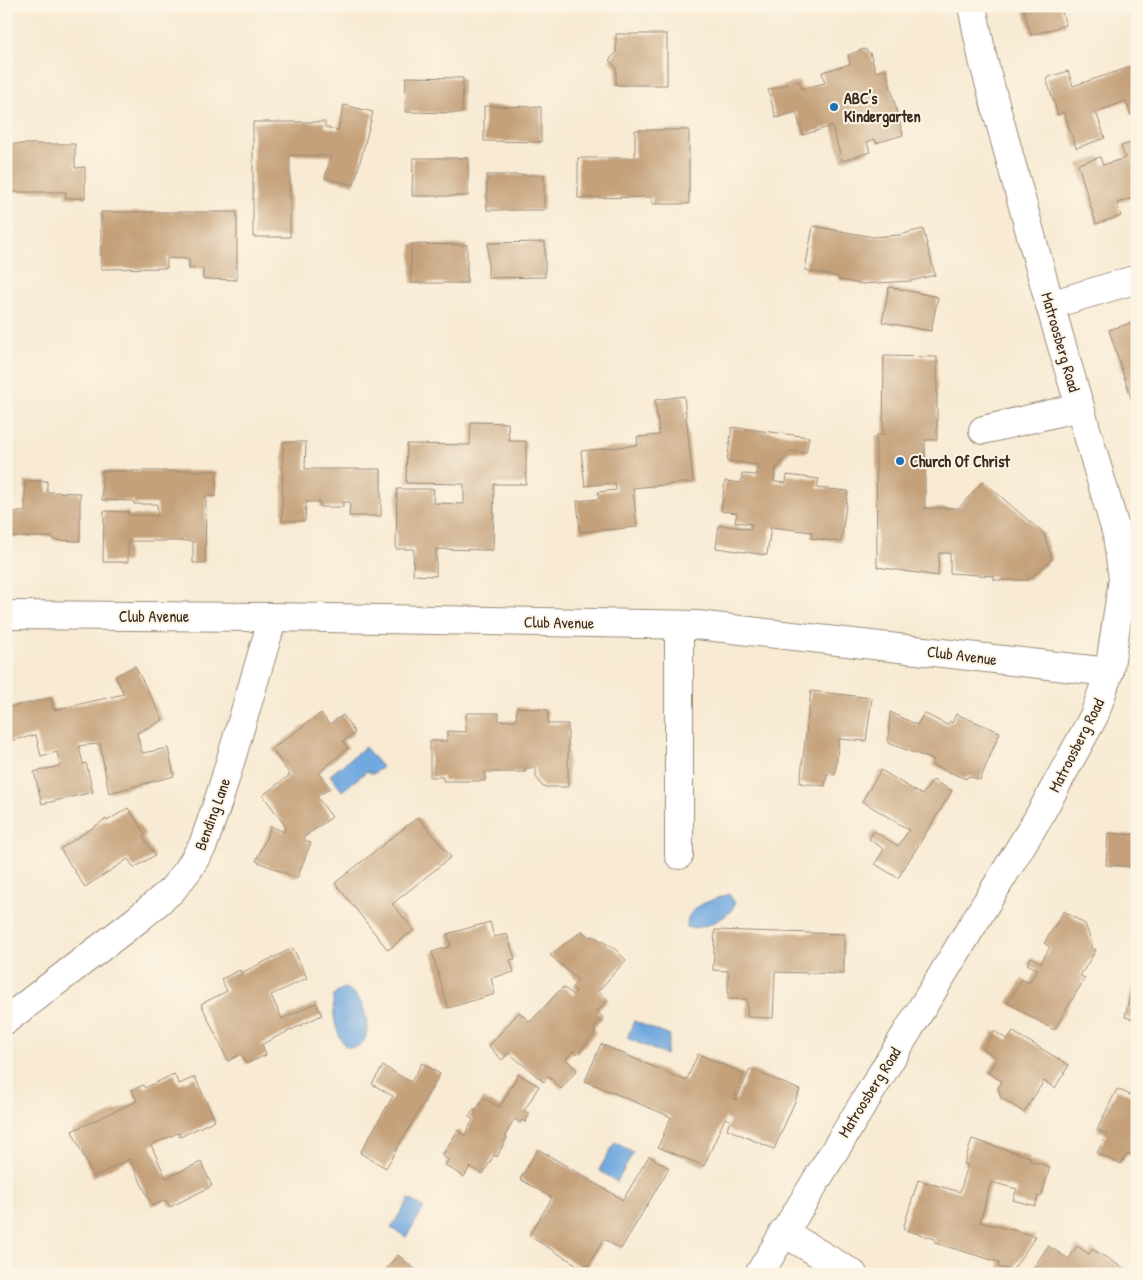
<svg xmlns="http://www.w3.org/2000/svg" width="1143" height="1280" font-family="'Patrick Hand',sans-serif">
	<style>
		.water { fill: #70a8df; stroke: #56697e }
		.building { fill: #c4a17a }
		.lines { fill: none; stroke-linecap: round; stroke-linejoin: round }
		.minor-casing { stroke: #9a8a78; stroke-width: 30 }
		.minor { stroke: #fff; stroke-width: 28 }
		.poi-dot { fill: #1f6fb2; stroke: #fcf5e5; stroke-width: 2 }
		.labels { text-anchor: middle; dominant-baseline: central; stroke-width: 4; stroke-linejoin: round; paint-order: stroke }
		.poi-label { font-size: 16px; font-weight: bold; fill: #3b2a1e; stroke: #fcf5e5; text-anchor: start }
		.street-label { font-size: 16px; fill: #3b2a1e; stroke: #fcf5e5 }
	</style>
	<rect width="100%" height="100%" fill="#fcf5e5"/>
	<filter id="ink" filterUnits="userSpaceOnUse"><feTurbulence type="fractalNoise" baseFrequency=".02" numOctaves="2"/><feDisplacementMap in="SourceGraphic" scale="10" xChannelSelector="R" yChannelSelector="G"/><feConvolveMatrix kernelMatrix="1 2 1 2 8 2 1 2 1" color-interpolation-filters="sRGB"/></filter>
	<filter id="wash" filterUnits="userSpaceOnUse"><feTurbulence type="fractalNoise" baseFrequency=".0096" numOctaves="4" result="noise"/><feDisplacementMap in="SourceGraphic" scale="20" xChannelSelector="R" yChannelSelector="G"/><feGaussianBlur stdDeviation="1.12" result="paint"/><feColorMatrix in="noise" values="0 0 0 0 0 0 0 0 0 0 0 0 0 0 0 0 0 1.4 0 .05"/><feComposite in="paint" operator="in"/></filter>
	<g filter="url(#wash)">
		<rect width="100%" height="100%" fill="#f8ead3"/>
		<g class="water">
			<path d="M365,747l16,19v2l-8,6 -6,-3 -25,20 -12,-16z"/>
			<path d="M729,894l6,9c-3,15 -36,28 -48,24 -2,-22 27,-27 42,-33z"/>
			<path d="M343,988c26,3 37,69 2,58 -11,-16 -12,-32 -12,-50z"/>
			<path d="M634,1021l36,15 -4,19 -39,-17z"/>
			<path d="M615,1142l18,11 -16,29 -18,-12z"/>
			<path d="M409,1199l15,9 -18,29 -15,-9z"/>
		</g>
		<g id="blocks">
			<g class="building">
				<path d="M1023,6h37l6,19 -35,10z"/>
				<path d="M616,34h51v51h-51v-18l-7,-7 7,-7z"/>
				<path d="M864,49l6,4 6,19 10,-3 17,66 -27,8 -1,-4 -8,3 3,10 -28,9 -10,-35 -29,9 -7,-23 -20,6 -8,-28 31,-9 3,8 23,-6 -3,-11 28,-8 -2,-9z"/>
				<path d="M1137,65v48l-6,2 -5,-14 -30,11 9,26 -29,10 -12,-36 -6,3 -12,-37 22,-7 5,15z"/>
				<path d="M406,77l57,1 -1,35 -57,-1z"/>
				<path d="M344,105l29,7 -19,73 -29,-7 6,-22 -41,-1v82h-37v-115h72v5l13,3z"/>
				<path d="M484,106l57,1v35l-57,-1z"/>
				<path d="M635,130h54v74h-37v-7l-74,1v-40h57z"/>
				<path d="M1137,141v67l-4,-10 -16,5 4,13 -25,8 -18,-60 22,-7 3,8 22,-7 -4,-12z"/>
				<path d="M8,144h67v24l10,-1v31h-20l1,-6h-58v4h-2v-46h2z"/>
				<path d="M413,158h55v38h-56z"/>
				<rect x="487" y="175" width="57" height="35"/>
				<path d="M101,212h136v68l-34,-1v-11l-14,1v-10l-22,-1v10l-66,1z"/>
				<path d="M813,226l60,11 26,-2 24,-6 12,46 -24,6 -48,3 -24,-4v-3l-34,-7z"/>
				<path d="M545,242v35l-57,1v-35z"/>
				<path d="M411,244l56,1v38h-56z"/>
				<path d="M889,287l49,10 -7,34 -49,-9z"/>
				<path d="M1137,321v92h-1l-27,-83z"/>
				<path d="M884,356l53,1v83h-12v68h34l24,-27 61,53 8,25 -24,21h-34v-4l-44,-3v-20h-11l-1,23 -61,-9 -1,-132h7z"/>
				<path d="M684,396l9,86 -60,6 4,39 -57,5 -3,-31 22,-2 -1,-7 18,-2 -1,-7 -30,3 -4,-35 57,-6 -1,-8 22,-2 -4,-35z"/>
				<path d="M471,422l37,1 1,18h17v43h-32l-1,66 -57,-1v27l-23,-1 1,-26h-18l1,-60h37l-1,14 31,1v-20l-58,-1 1,-39 63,1z"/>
				<path d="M732,427l77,10 -3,16 -16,-2 -14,17 -2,14 12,1 1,-8 32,4 -2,9 31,3 -7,51 -30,-4 1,-6 -41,-5 -4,28 -51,-7 3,-23 32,4 1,-5 -17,-2 2,-9 -16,-2 4,-30 16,2 1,-9 15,1 1,-10 -31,-4z"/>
				<path d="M283,442h23l-1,27h76v47h-32l1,-14h-7v5h-23v-5h-14l-1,19h-23z"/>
				<path d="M102,471h115l-1,25h-10l-1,67h-12v-22h-65v21h-25l1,-51 25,1 -1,3 30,1 -1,-12h-23v-3l-32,-1z"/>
				<path d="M25,481h22v11l33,1v48l-27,-1v-3h-47v-25h19z"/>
				<path d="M135,666l28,54 -26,13 4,17 2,3 25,-5 6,28 -65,17 -9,-49 -14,1 -7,1 4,18 3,-1 7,29 -51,12 -8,-32 26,-6 -3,-14 -16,4 -5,-21 -30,7v-34l45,-10 3,12 70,-16 -9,-18z"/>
				<path d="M811,691l61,7 -6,43 -27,-2 -4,36 -8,-1 -2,12 -25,-3z"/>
				<path d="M517,707l31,3v14h20v63h-25l-7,-10v-9h-11v4h-40v9h-42v-4h-13v-36h17v-10l19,1v-19h33v8l17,-1z"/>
				<path d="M890,712l27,13 7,-12 23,12 3,-4 2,2 4,-9 44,18 -20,48 -12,-4 -2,3 -34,-14 2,-5 -46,-17z"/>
				<path d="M321,713l8,11 14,-9 12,18 -12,8 5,7 -29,25 11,15 -13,9 15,20 -28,20v3l7,3 -14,35 -41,-17 15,-35 13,6 2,-5 -23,-32 27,-20 -18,-26z"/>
				<path d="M881,770l41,25 11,-15 19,11 -54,87 -23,-14 9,-15 -15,-10 5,-8 24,15 11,-16 -47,-29z"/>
				<path d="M128,808l18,27 -3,2 12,18 -21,13 -6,-9 -43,28 -25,-38 46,-30 1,2z"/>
				<path d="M418,817l33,40 -59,47 22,26 -26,20 -53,-67z"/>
				<path d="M1108,833l29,2v32l-31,-2z"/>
				<path d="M1064,911l21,13 7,19 -2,4 6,3 -16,26 5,2 -31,52 -46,-27 14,-24 7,4 8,-14 -10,-5 4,-7 10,6 9,-16 -6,-4z"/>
				<path d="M490,922l4,15 13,-3 8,25 -5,1 4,12 -23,6 4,16 -47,14 -16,-56 19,-6 -4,-12z"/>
				<path d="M715,930l129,4v40l-69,-2 -2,46 -26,-1v-18h-19v-28l-15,-1z"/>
				<path d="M582,931l7,6 4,-1 22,13 11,11 -28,31 10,9 -11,12 6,5 -10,12 3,3 -19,22 -3,-4 -8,9 11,11 -16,19 -13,-13 -4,6 -35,-29 -7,7 -13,-14 30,-34 11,10 33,-35 10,8 3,-4 -4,-4 7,-6 -29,-26z"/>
				<path d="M293,948l14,30 -36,17 11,24 34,-16 6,12 -60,29 4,11 -20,9 -5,-10 -13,7 -27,-57 26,-13 -6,-12 19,-9 1,3z"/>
				<path d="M1136,969h1v51l-12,-3z"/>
				<path d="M994,1031l14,9 5,-8 56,33 -14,23 -11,-7 -20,31 -23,-14 -3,-10 4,-7 -14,-8 9,-15 -14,-9z"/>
				<path d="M601,1044l85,37 12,-27 46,20 -10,25 2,1 14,-31 50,21 -26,59 -47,-20 3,-9 -5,-2 -21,48 -46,-19 13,-30 -86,-36z"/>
				<path d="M422,1063l18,11 -54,94 -26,-15 33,-57 -21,-12 11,-18 28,16z"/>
				<path d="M174,1074l5,10 16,-7 20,43 -35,17 -2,-4 -27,12 15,33 35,-16 11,24 -42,21 -4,-7 -14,6 -22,-47 -37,18 -21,-46 65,-30 -5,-11 11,-5 2,3z"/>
				<path d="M518,1074l21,12 -15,25 6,3 -5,8 -3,-2 -2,3 -6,-4 -9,17 2,1 -10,20 -3,-2 -11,19 -13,-7 -6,10 -19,-12 3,-5 -6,-4 16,-26 6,6 9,-16 -4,-3 4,-7 2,2 8,-14 17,9z"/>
				<path d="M1117,1089l20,9v60l-10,-4 -6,10 -24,-11 10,-19 -10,-4z"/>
				<path d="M972,1139l58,18 -1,3 21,7 -9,30 -3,-1 -3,10 -22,-6 4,-11 -26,-7 -11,40 56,14 -24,35 -14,-4 1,-5 -64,-19v-4l-32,-10 15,-49 42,12 8,-27 -4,-1z"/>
				<path d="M538,1149l85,51 26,-44 20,12 -48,81 -17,-10 -18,31 -57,-34 23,-38 -32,-19z"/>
				<path d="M1048,1246l21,13 8,-13 12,8 3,-5 36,22 -2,3h-85l-8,-5z"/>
				<path d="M398,1255l22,19h-38z"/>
			</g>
		</g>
	</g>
	<g filter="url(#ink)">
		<use href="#blocks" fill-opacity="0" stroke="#9a8a78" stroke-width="1"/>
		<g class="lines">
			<g class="minor-casing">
				<g id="minor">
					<path d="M1050,305l87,-26"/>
					<path d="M983,430l97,-23"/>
					<path d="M6,615l267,2 424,8 412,47"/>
					<path d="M679,855v-230"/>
					<path d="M6,1020l132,-101 34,-29 16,-20 15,-25 17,-49 53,-179"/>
					<path d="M783,1232l70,42"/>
					<path d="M759,1274l278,-454 57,-104 15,-44 14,-93 -6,-44 -67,-230 -67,-245 -11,-54"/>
				</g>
			</g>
			<use href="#minor" class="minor"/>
		</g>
	</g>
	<g class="poi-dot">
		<circle cx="834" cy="107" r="5"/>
		<circle cx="900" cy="461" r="5"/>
	</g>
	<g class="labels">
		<g class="poi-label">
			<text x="844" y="98">ABC's<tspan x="844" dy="18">Kindergarten</tspan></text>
			<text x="910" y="461">Church Of Christ</text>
		</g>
		<g class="street-label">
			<text transform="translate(1061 342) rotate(74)">Matroosberg Road</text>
			<text x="154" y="616">Club Avenue</text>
			<text transform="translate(559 622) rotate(1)">Club Avenue</text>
			<text transform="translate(962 655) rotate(7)">Club Avenue</text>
			<text transform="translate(1076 745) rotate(-63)">Matroosberg Road</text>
			<text transform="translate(212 814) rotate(-70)">Bending Lane</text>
			<text transform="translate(869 1092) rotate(-58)">Matroosberg Road</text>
		</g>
	</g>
	<rect width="1143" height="1280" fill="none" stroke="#fcf5e5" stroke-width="25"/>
</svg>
